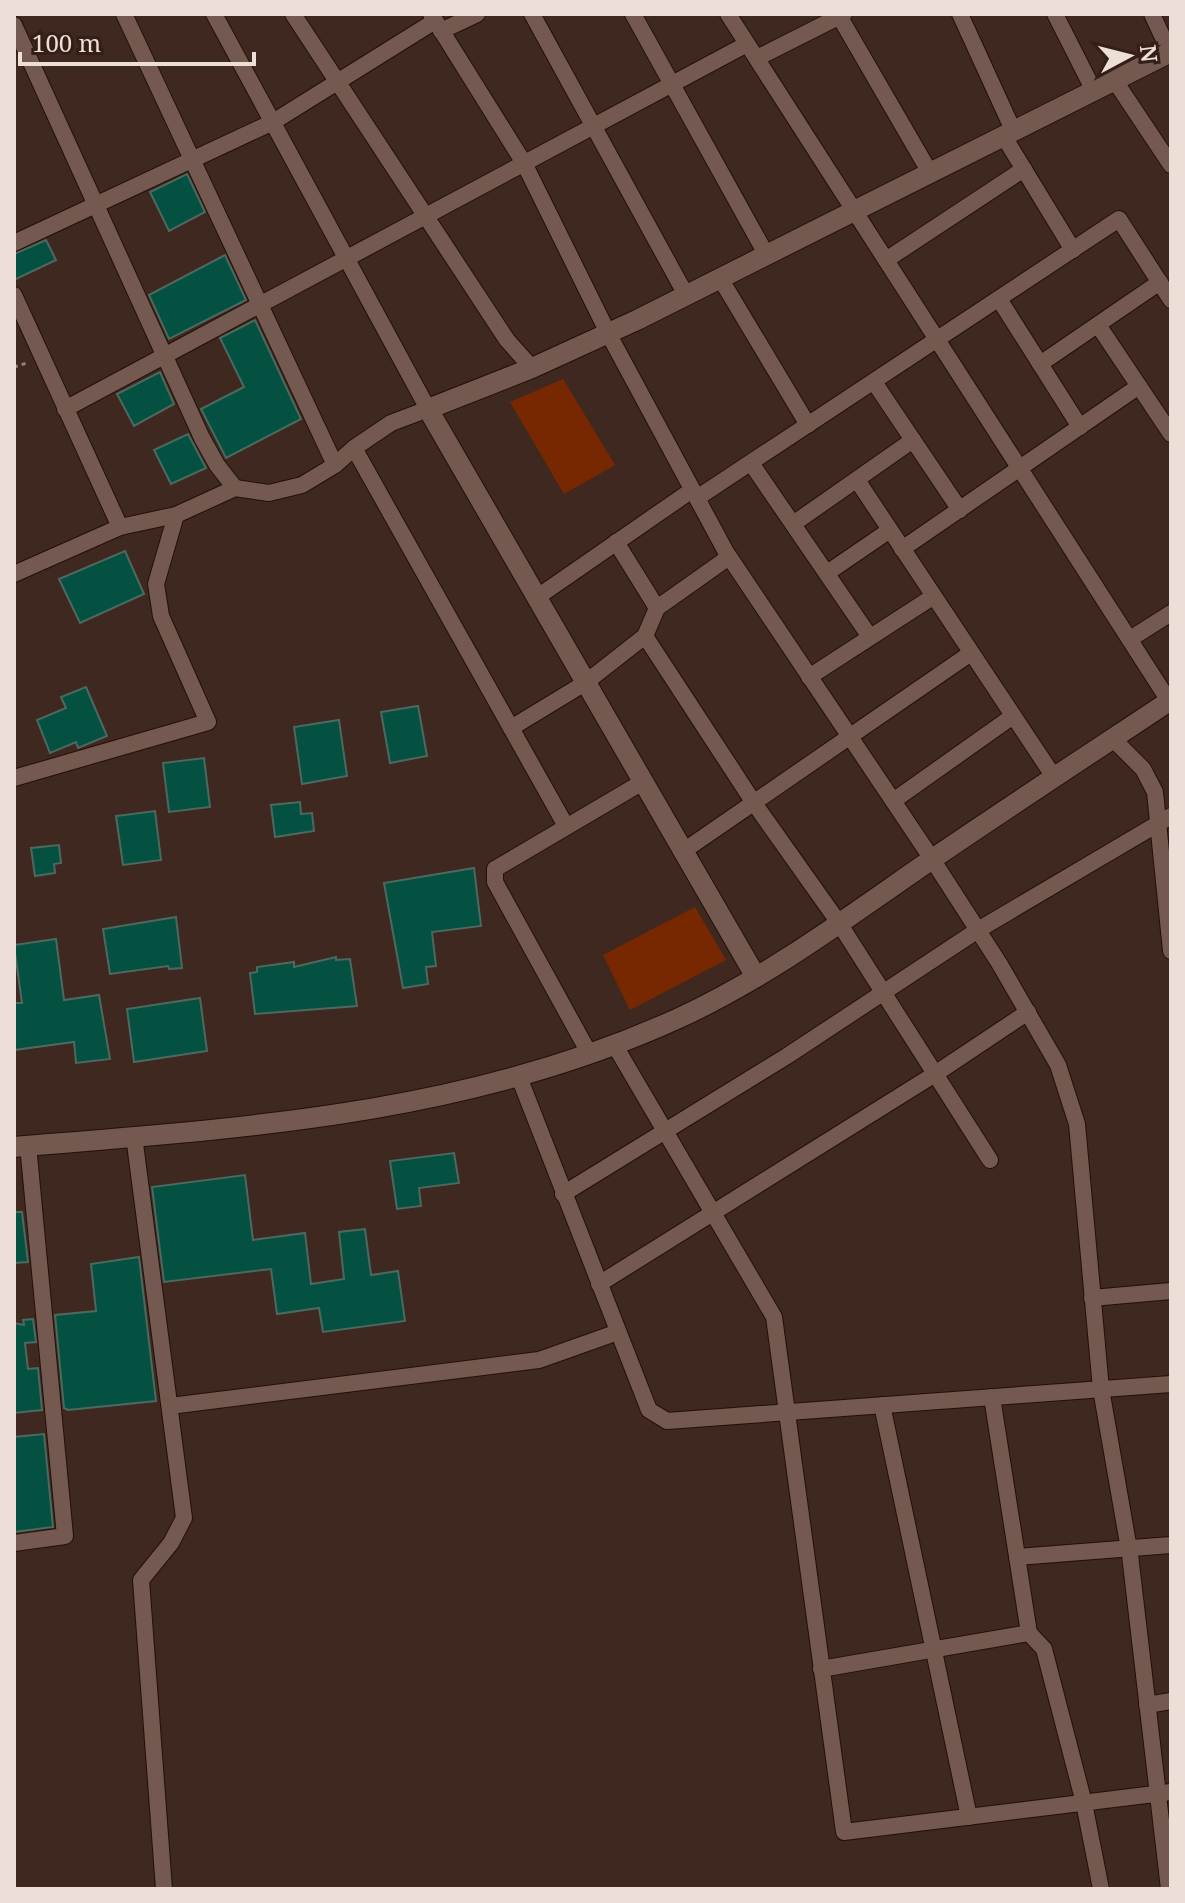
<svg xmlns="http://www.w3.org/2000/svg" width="1185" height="1903" font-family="'Noto Serif',serif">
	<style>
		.green { fill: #782800 }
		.building { fill: #055141; stroke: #4c6960; stroke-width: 2 }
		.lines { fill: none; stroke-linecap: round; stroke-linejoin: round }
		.minor-casing { stroke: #241008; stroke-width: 18 }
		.tertiary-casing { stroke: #241008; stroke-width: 22 }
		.path { stroke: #94827a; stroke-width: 3; stroke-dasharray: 4 4; stroke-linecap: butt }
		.minor { stroke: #73594f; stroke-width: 16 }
		.tertiary { stroke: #73594f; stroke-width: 20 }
	</style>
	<rect width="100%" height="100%" fill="#3e281f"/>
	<g class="green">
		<path d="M563,379l52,86 -51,29 -54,-92z"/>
		<path d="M695,907l31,53 -96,50 -27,-55z"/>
	</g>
	<g class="building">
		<path d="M187,174l18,38 -36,19 -19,-39z"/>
		<path d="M46,240l10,20 -42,20v-26z"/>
		<path d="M225,255l21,45 -77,39 -20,-44z"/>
		<path d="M255,320l46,99 -75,39 -25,-49 43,-22 -24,-49z"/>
		<path d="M160,372l14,32 -40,22 -17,-32z"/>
		<path d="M188,434l18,34 -35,16 -17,-34z"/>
		<path d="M125,551l19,43 -64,29 -21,-44z"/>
		<path d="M86,687l21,49 -29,12 -2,-6 -26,11 -13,-33 29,-12 -5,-11z"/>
		<path d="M418,706l9,50 -37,7 -9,-51z"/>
		<path d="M339,720l8,56 -45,8 -8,-57z"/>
		<path d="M204,758l6,49 -41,5 -6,-49z"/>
		<path d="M300,802l1,12 11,-1 2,18 -39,6 -4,-32z"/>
		<path d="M155,811l6,49 -38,5 -7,-49z"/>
		<path d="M59,845l2,18 -7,1 1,9 -20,3 -4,-28z"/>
		<path d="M474,868l7,58 -49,6 4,34 -10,1 2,17 -25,4 -19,-105z"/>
		<path d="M176,917l6,51 -13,1 -1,-3 -58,8 -7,-45z"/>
		<path d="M56,939l8,61 35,-5 11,64 -34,4 -2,-21 -60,8v-47h8l-8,-58z"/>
		<path d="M336,957v3l14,-1 7,47 -102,8 -5,-41 7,-1v-5l37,-5v5z"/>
		<path d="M200,998l7,53 -73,11 -7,-53z"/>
		<path d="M454,1153l5,30 -40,5 2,18 -24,3 -7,-48z"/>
		<path d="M245,1175l8,65 52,-7 6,51 33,-5 -5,-47 26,-3 6,46 27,-4 7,50 -82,11 -4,-24 -42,6 -6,-45 -107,13 -12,-95z"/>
		<path d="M14,1212h8l6,50 -14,1z"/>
		<path d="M139,1257l17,144 -88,9 -4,-2 -9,-93 41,-4 -5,-47z"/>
		<path d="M33,1319l3,23 -11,1 3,26 10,-1 4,42 -28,3v-90l10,2 -1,-5z"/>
		<path d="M44,1434l9,93 -39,5v-95z"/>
	</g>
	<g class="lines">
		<g class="minor-casing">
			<g id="minor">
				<path d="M124,14l211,451 19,-17"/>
				<path d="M214,14l214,395 -37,14 -37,25 212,378"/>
				<path d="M293,14l214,326 25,28"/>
				<path d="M431,14l93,149 84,170 118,219 206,307 67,104 59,102 19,59 24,265 29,166 39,334"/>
				<path d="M532,14l154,281"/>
				<path d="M633,14l133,240"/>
				<path d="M728,14l441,687"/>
				<path d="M838,14l91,157"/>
				<path d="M960,14l53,116"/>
				<path d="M1055,14l39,77"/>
				<path d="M1152,14l18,39"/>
				<path d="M14,25l188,413 15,27 18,23"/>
				<path d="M441,31l36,-17"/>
				<path d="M757,58l87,-44"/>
				<path d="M1115,81l56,84"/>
				<path d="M1003,135l70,115"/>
				<path d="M14,243l259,-121 162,-101"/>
				<path d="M886,260l138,-91"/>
				<path d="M720,278l88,147"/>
				<path d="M14,295l106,232"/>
				<path d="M999,299l81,128"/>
				<path d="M1098,325l73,109"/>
				<path d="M1040,364l120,-82"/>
				<path d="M874,382l86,128"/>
				<path d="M65,409l682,-365"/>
				<path d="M751,463l119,174"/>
				<path d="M857,480l197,297"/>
				<path d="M697,498l422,-279 52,81"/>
				<path d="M793,524l120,-84"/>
				<path d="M616,542l41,66"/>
				<path d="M902,549l237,-163"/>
				<path d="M827,573l63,-43"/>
				<path d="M14,574l106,-47 56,-12 59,-27 34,5 33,-8 33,-20"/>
				<path d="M536,598l156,-108"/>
				<path d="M645,636l109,167 85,120 151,237"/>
				<path d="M1130,639l41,-26"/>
				<path d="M809,677l125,-81"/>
				<path d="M511,728l74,-45 60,-47 12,-28 72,-51"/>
				<path d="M1112,738l31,31 12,23 16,159"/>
				<path d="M14,778l194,-56 -47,-106 -5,-32 20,-69"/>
				<path d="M893,801l120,-85"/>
				<path d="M682,852l289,-199"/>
				<path d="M614,1044l160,273 70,515 327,-40"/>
				<path d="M589,1053l-94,-171v-13l146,-86"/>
				<path d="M519,1077l130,333 18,11 504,-37"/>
				<path d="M134,1136l50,382 -13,25 -30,37 23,309"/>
				<path d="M563,1194l224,-138 191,-126 193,-114"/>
				<path d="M599,1284l336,-210 93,-62"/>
				<path d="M1092,1298l79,-7"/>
				<path d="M992,1397l37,236"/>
				<path d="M882,1405l87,412"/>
				<path d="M170,1406l369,-46 79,-28"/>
				<path d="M14,1543l51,-7 -37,-391"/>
				<path d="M1017,1557l154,-12"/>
				<path d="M821,1669l208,-36 15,16 40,154 17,86"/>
				<path d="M1147,1705l24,-4"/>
			</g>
		</g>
		<g class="tertiary-casing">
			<g id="tertiary">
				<path d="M756,977l-328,-568 104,-41 105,-48 534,-268"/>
				<path d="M14,1147c229,-19 453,-32 665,-129 87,-40 165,-98 243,-152 82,-56 166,-111 249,-166"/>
			</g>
		</g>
		<path class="path" d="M14,367l13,-4"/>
		<use href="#minor" class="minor"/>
		<use href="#tertiary" class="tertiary"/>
	</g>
	<rect width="1185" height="1903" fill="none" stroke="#edded8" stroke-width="32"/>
	<g transform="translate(1129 56) rotate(83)" stroke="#341e16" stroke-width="6" paint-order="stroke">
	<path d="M0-6L14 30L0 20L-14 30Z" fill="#edded8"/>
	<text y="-12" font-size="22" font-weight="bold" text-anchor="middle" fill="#edded8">N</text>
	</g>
	<path d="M20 52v12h234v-12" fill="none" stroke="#edded8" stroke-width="4"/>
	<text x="32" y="52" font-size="24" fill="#edded8" stroke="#341e16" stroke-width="6" paint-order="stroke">100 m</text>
</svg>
